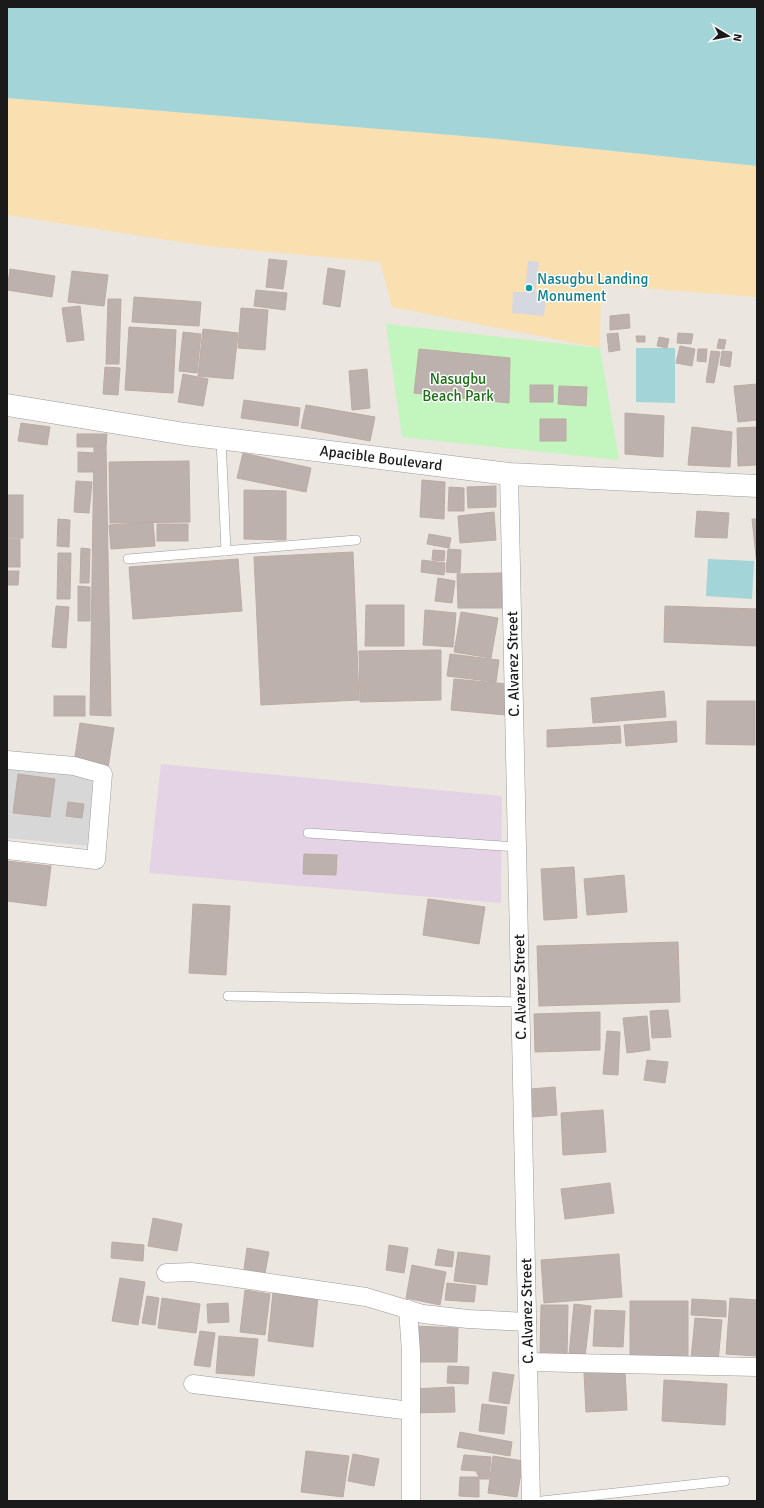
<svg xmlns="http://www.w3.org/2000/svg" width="764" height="1508" font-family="Signika,sans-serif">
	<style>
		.residential { fill: #d8d7d8 }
		.industrial { fill: #e4d3e4 }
		.sand { fill: #fadfb0 }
		.park { fill: #c3f5be }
		.plaza { fill: #d5d7e1 }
		.water { fill: #a3d4d7 }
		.building { fill: #bcb1ad; stroke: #bcaba4 }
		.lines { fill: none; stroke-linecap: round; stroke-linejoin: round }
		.service-casing { stroke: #9b9b9b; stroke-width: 10 }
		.minor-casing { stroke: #9b9b9b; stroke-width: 19 }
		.tertiary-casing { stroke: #9b9b9b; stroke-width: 23 }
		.service { stroke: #fff; stroke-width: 9 }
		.minor { stroke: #fff; stroke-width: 18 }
		.tertiary { stroke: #fff; stroke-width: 22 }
		.culture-dot { fill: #0f9aa8; stroke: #fff; stroke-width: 1.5 }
		.labels { text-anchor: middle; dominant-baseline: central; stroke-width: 3; stroke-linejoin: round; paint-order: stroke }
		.culture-label { font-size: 15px; fill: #0d838f; stroke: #fff; text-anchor: start }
		.park-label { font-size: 15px; fill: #196f12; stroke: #fff }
		.street-label { font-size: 15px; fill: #1a1a1a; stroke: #fff }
	</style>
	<rect width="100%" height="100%" fill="#ece6e0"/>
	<path class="residential" d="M7,765l86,10 -4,71 -82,-8z"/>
	<path class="industrial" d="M161,764l341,32 -1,107 -352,-30z"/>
	<path class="sand" d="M7,98l492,41 258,27v131l-156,-12 -1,63 -208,-41 -12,-45 -174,-16 -199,-31z"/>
	<path class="park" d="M386,324l214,24 19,112 -217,-23z"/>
	<path class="plaza" d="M528,261l11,1 -4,31 11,2 -2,21 -32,-3 1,-21h12z"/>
	<g class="water">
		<path d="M7,7h750v159l-258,-27 -492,-41z"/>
		<path d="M636,348h39v55l-39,-1z"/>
		<path d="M708,559l46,2 -2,38 -46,-3z"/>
	</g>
	<g class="building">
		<path d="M269,259l18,2 -4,28 -17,-2z"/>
		<path d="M328,268l17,3 -5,36 -17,-3z"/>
		<path d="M10,269l45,7 -3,21 -45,-7z"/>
		<path d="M72,271l36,4 -4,31 -36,-4z"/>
		<path d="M256,290l31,3 -2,17 -31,-4z"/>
		<path d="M134,297l67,5 -2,24 -67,-4z"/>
		<path d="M108,299h13l-2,65h-13z"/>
		<path d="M80,306l4,34 -17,2 -5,-34z"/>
		<path d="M241,308l27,2 -3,40 -27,-2z"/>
		<path d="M629,314l1,14 -20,2v-14z"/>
		<path d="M129,327l47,3 -3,63 -48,-3z"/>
		<path d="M203,329l35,4 -5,46 -35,-3z"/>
		<path d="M183,332l18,2 -4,39 -18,-2z"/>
		<path d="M618,333l2,17 -11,2 -2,-18z"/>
		<path d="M678,333l15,1 -2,10 -14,-1z"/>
		<path d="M636,336h9v6h-8z"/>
		<path d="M659,337l10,2 -2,9 -10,-2z"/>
		<path d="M719,339l7,1 -2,9 -7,-1z"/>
		<path d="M680,346l15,3 -3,17 -16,-3z"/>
		<path d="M419,349l91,9 -1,45 -95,-10z"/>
		<path d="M698,349h9l-1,13 -9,-1z"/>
		<path d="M711,351l9,1 -6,31 -8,-1z"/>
		<path d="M722,351l10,1 -2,15 -10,-2z"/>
		<path d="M105,367l15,1 -2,27 -15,-1z"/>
		<path d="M367,369l3,39 -18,2 -3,-39z"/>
		<path d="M183,374l25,5 -5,27 -25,-4z"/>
		<path d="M757,384v36l-19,2 -4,-36z"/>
		<rect x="530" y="385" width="23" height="17"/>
		<path d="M559,386l28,1 -1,19 -28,-2z"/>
		<path d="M244,400l56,8 -2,18 -57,-8z"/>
		<path d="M306,405l69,12 -5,24 -69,-13z"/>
		<path d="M625,413l39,3 -1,41 -38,-3z"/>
		<rect x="540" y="419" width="26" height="22"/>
		<path d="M21,423l29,4 -3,18 -29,-4z"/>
		<path d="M692,427l40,5 -2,35 -42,-2z"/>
		<path d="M757,427v38l-19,1 -1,-38z"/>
		<path d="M77,434h30l-1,13h-29z"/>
		<path d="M94,446l12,1 5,269 -21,-1z"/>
		<path d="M78,452l15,1v19h-15z"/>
		<path d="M243,453l68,15 -5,24 -69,-14z"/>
		<path d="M189,461l1,61 -80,1 -1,-61z"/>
		<path d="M422,480l23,2 -1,37 -24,-2z"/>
		<path d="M76,481l16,1 -3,31 -15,-1z"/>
		<path d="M496,486v21l-28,1 -1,-21z"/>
		<path d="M449,487l15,1v23h-16z"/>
		<path d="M244,490l42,1v49l-42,-1z"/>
		<rect x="7" y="495" width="16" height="43"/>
		<path d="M697,511l32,2 -2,25 -32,-1z"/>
		<path d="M494,512l2,28 -36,3 -2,-27z"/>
		<path d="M58,519l12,1 -1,27 -12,-1z"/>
		<path d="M752,519h5v46z"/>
		<path d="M153,522l2,24 -44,3 -2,-24z"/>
		<rect x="157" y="524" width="31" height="17"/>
		<path d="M429,534l22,4 -2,10 -22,-4z"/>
		<rect x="7" y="539" width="13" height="28"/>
		<path d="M81,548l9,1 -1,34h-9z"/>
		<path d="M448,549l13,1 -1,23 -14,-1z"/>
		<path d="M433,550l12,1 -1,10 -12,-1z"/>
		<path d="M353,552l6,148 -98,5 -7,-148z"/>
		<path d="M58,553h13l-1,46h-13z"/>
		<path d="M238,559l4,52 -109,8 -4,-52z"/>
		<path d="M422,560l23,3 -1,12 -23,-3z"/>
		<path d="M7,571h12l-1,14h-11z"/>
		<path d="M502,573v35h-44l-1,-34z"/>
		<path d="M438,578l17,3 -3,22 -17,-2z"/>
		<path d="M78,586l12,1v34h-12z"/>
		<path d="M366,605h38v41h-39z"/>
		<path d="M56,606l13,1 -3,41 -14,-1z"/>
		<path d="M665,606l92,3v37l-93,-4z"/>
		<path d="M425,610l31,3 -3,34 -30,-2z"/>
		<path d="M461,612l37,6 -7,40 -37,-6z"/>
		<path d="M441,650v50l-81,2 -1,-51z"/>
		<path d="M450,654l49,6 -3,22 -49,-6z"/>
		<path d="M454,679l54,5 -2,31 -55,-5z"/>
		<path d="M664,691l2,26 -73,6 -2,-25z"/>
		<rect x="54" y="696" width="31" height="20"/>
		<path d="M707,701h48v44l-49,-1z"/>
		<path d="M676,721l1,21 -51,4 -2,-21z"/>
		<path d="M80,723l34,5 -6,40 -34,-5z"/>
		<path d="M620,726l1,17 -74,4v-17z"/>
		<path d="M18,774l37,5 -5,38 -37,-4z"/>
		<path d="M68,802l16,2 -2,14 -16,-2z"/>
		<path d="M304,854l33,1 -1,20 -33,-1z"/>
		<path d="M7,861l44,5 -5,40 -39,-5z"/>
		<path d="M574,867l3,51 -33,2 -3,-51z"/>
		<path d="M624,875l3,37 -40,3 -3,-36z"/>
		<path d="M428,899l57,8 -6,37 -56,-9z"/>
		<path d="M193,904l37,2 -4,69 -37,-2z"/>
		<path d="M678,942l2,60 -141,4 -2,-60z"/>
		<path d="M668,1010l3,27 -19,1 -2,-27z"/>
		<path d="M600,1012v38l-65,2 -1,-38z"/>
		<path d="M647,1016l3,34 -23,3 -4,-35z"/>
		<path d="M607,1031l13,1 -2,43 -15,-1z"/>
		<path d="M647,1060l21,2 -3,21 -21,-3z"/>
		<path d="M555,1087l2,28 -24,2 -2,-28z"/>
		<path d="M603,1110l3,42 -43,3 -2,-42z"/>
		<path d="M610,1183l4,30 -49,6 -4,-30z"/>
		<path d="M153,1218l29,6 -5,27 -29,-5z"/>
		<path d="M112,1242l32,3 -1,16 -32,-3z"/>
		<path d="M389,1245l19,3 -4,25 -18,-3z"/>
		<path d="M247,1248l22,4 -4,21 -21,-4z"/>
		<path d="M438,1249l16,3 -2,15 -17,-2z"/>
		<path d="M458,1252l32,4 -3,29 -33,-4z"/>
		<path d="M619,1254l3,43 -78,6 -3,-43z"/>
		<path d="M412,1265l34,7 -6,33 -34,-7z"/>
		<path d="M120,1278l25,4 -7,43 -26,-4z"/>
		<path d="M447,1283l29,3 -2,16 -29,-2z"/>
		<path d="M245,1290l25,4 -5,41 -25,-3z"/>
		<path d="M273,1292l45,5 -5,50 -45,-6z"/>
		<path d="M147,1296l12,2 -4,27 -13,-2z"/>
		<path d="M162,1298l38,6 -4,29 -38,-5z"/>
		<path d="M730,1298l27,2v56l-31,-2z"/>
		<path d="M692,1299l34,2v16l-35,-2z"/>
		<path d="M630,1301h58v61l-58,-1z"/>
		<path d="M228,1303l1,19 -21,1 -1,-19z"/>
		<path d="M574,1304l17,2 -6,51 -16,-2z"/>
		<path d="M541,1305h27l-1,51h-27z"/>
		<path d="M595,1310l30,1 -2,36 -30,-1z"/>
		<path d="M695,1318l27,2 -4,42 -27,-3z"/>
		<path d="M415,1326l43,2 -1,34h-43z"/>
		<path d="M200,1331l15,2 -5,34 -16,-2z"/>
		<path d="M219,1336l39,3 -4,37 -38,-3z"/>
		<path d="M448,1366l21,1 -1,17 -21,-1z"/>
		<path d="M625,1371l2,39 -41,2 -2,-39z"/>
		<path d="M493,1372l21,3 -5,29 -20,-3z"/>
		<path d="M664,1380l63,4 -2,41 -63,-4z"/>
		<path d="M454,1387l1,25 -43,1 -1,-24z"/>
		<path d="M482,1404l25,3 -3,27 -25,-3z"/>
		<path d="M460,1432l52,10 -2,14 -53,-9z"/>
		<path d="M306,1451l43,5 -6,41 -42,-5z"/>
		<path d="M353,1454l26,5 -5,27 -26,-5z"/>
		<path d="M464,1455l27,2 -2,22h-9l-4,-8 -15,-1z"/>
		<path d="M493,1456l30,5 -6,36 -29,-4z"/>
		<path d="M460,1477h19v20l-20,-1z"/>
	</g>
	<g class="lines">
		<g class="service-casing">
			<g id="service">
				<path d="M221,439l5,112"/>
				<path d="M128,559l228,-19"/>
				<path d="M308,833l209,14"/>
				<path d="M228,996l292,6"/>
				<path d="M542,1501l183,-20"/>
			</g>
		</g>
		<g class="minor-casing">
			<g id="minor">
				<path d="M509,474l22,1027"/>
				<path d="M7,760l67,6 29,8 -7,86 -89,-10"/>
				<path d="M166,1273l25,-1 31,4 144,21 57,17 45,5 59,3"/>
				<path d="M408,1309l3,43v149"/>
				<path d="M528,1362l229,5"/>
				<path d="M193,1384l218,27"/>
			</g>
		</g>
		<g class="tertiary-casing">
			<path id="tertiary" d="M7,405l178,29 324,40 248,12"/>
		</g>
		<use href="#service" class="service"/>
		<use href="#minor" class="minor"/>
		<use href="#tertiary" class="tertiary"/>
	</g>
	<circle class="culture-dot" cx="529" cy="288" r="4"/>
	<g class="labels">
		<g class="culture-label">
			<text x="537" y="279">Nasugbu Landing<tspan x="537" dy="17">Monument</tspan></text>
		</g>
		<g class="park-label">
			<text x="458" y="379">Nasugbu<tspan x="458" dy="17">Beach Park</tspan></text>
		</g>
		<g class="street-label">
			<text transform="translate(381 458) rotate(7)">Apacible Boulevard</text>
			<text transform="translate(513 664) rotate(-91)">C. Alvarez Street</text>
			<text transform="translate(520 987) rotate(-91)">C. Alvarez Street</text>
			<text transform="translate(527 1311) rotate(-91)">C. Alvarez Street</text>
		</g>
	</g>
	<rect width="764" height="1508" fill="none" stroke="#1a1a1a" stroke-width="16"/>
	<g transform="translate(728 36) rotate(100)" stroke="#ffffff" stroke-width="3" paint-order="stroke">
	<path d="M0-3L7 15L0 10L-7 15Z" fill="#1a1a1a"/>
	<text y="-6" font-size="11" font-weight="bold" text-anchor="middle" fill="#1a1a1a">N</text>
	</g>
</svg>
